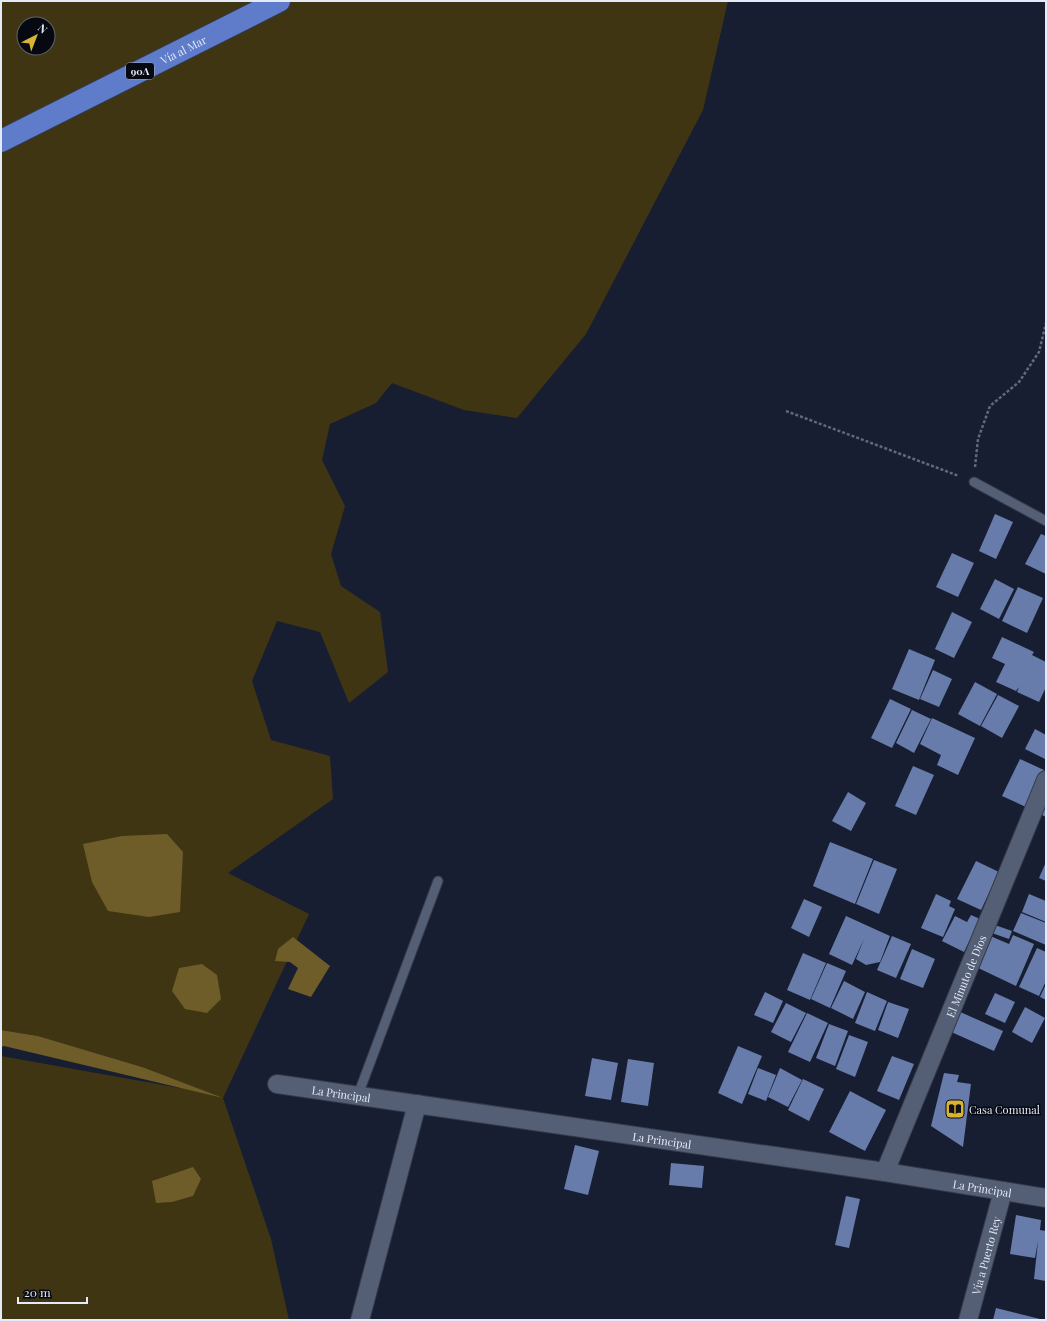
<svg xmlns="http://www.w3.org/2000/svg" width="1047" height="1321" font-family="'Playfair Display',serif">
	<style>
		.green { fill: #403513; fill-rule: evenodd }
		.water { fill: #6e5d28 }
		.building { fill: #687cab }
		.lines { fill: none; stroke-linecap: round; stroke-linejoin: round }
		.service-casing { stroke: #343a49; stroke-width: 11 }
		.minor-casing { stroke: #343a49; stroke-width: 20 }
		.trunk-casing { stroke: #343a49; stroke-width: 24 }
		.path { stroke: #62697a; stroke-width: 2.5; stroke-dasharray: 3 2; stroke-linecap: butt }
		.service { stroke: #545e74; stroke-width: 9 }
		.minor { stroke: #545e74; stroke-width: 18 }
		.trunk { stroke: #5e7cc9; stroke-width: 22 }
		.labels { text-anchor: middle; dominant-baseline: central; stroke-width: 3; stroke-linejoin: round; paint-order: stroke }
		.shield { fill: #060911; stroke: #a1a6b2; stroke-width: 1 }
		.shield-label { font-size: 10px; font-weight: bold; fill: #e4eaf7 }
		.street-label { font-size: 11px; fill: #e4eaf7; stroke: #060911 }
		.poi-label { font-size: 11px; fill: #e4eaf7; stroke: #060911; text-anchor: start }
	</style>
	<rect width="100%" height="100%" fill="#171e31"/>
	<path class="green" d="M1,1h727l-25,109 -117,224 -69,84 -53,-8 -72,-27 -16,20 -46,21 -8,36 23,46 -14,48 10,32 39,26 8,60 -39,31 -29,-71 -43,-11 -25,60 19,59 59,16 3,43 -105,74 81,41 -86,184 48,141 18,81h-288v-264l179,32 -38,-21 -104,-31 -37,-6zM24,24h24v24h-24z"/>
	<g class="water">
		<path d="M167,834l16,18 -3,60 -31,5 -41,-6 -16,-29 -9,-38 39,-8z"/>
		<path d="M293,937l37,29 -19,31 -23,-8 10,-21 -8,-6 -15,-1 3,-12z"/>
		<path d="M202,964l15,11 4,24 -14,14 -22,-4 -13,-18 7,-23z"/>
		<path d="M1,1030l37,6 104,31 81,31 -219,-52 -3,1z"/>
		<path d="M193,1167l8,12 -8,17 -21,6 -16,1 -4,-22z"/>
	</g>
	<g class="building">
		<path d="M995,514l18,8 -17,37 -17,-8z"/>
		<path d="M1041,534l5,2v38l-21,-10z"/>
		<path d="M952,553l22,10 -16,34 -22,-10z"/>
		<path d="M995,579l19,10 -15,30 -19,-10z"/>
		<path d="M1018,587l25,11 -16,35 -25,-12z"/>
		<path d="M952,612l20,10 -18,36 -19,-9z"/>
		<path d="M1002,637l32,15 -2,3 14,7v25l-7,15 -22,-10 2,-5 -3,4 -20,-9 9,-18 -13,-6z"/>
		<path d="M909,649l26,11 -16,40 -27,-11z"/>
		<path d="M933,670l19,9 -13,28 -19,-8z"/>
		<path d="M975,682l22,12 -17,32 -22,-12z"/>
		<path d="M998,695l21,11 -17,32 -21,-12z"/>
		<path d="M890,699l21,10 -19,39 -21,-10z"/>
		<path d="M912,710l19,9 -17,34 -18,-10z"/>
		<path d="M932,718l43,20 -17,37 -21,-10 4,-10 -21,-11z"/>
		<path d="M1035,729l11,6 -1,24 -20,-10z"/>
		<path d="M1020,759l24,11 -18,37 -24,-11z"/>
		<path d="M913,766l21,9 -18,40 -21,-9z"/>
		<path d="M848,792l18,11 -15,28 -19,-10z"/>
		<path d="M1046,802v15l-6,-3z"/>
		<path d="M830,842l43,17 -18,45 -42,-18z"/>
		<path d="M874,860l23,9 -18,45 -23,-10z"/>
		<path d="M976,861l23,11 -18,38 -24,-11z"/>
		<path d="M1046,862v19l-7,-3z"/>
		<path d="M936,894l15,7 -2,5 6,3 -12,28 -22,-9z"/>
		<path d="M1029,894l17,7v21l-24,-10z"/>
		<path d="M804,899l18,8 -13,30 -18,-9z"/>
		<path d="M1021,913l25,10v22l-33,-14z"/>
		<path d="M971,915l9,4 -16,33 -22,-11 13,-25 12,6z"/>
		<path d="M846,916l44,20 -10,26 -14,3 -10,-6 8,-20 -12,26 -23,-11z"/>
		<path d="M992,924l20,7 -3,8 -20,-7z"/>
		<path d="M988,935l21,9 4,-9 21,9 -18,42 -42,-20z"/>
		<path d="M892,936l19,8 -15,34 -19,-8z"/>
		<path d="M1037,948l9,4v29l-7,15 -20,-9z"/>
		<path d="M912,949l23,10 -12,29 -23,-9z"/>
		<path d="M803,953l23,10 -16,37 -23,-10z"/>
		<path d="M827,963l19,8 -16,37 -19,-9z"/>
		<path d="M844,981l21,11 -12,27 -22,-11z"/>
		<path d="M1046,984v16l-6,-3z"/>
		<path d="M765,992l18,9 -10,22 -19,-8z"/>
		<path d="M867,992l20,9 -12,30 -20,-8z"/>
		<path d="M995,993l20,9 -10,21 -20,-9z"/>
		<path d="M888,1002l21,7 -11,29 -20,-8z"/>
		<path d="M786,1003l20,10 -15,29 -20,-10z"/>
		<path d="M1025,1007l20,11 -13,25 -20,-11z"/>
		<path d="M958,1011l45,20 -9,20 -45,-20z"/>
		<path d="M807,1013l21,10 -18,39 -22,-10z"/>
		<path d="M829,1024l19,7 -13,35 -19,-8z"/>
		<path d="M849,1035l19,7 -13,35 -19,-8z"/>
		<path d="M738,1046l24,10 -20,48 -24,-11z"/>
		<path d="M892,1056l22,8 -15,36 -22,-9z"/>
		<path d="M592,1058l26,5 -7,37 -26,-4z"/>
		<path d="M628,1059l26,4 -6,43 -27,-4z"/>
		<path d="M758,1068l18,7 -10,26 -18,-7z"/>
		<path d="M780,1068l22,12 -14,27 -20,-10z"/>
		<path d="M944,1073l15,2 -2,7 14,2 -8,63 -32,-21z"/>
		<path d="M803,1079l21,10 -15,32 -21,-11z"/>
		<path d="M850,1091l36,19 -21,41 -36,-19z"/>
		<path d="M575,1145l24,6 -11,44 -24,-6z"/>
		<path d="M671,1163l33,3 -2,22 -33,-3z"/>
		<path d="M846,1196l14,3 -11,49 -14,-3z"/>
		<path d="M1016,1215l25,5 -1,10 6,1v50l-12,-2 4,-38 -3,17 -25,-4z"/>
		<path d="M996,1308l44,11 -1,1h-46z"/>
	</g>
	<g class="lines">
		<g class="service-casing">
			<g id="service">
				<path d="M974,482l72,39"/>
				<path d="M358,1095l80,-214"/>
			</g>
		</g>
		<g class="minor-casing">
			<g id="minor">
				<path id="s1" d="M277,1084l608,88 161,26"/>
				<path id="s2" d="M885,1172l161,-392"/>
				<path d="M360,1320l57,-216"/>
				<path id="s3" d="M968,1320l35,-129"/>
			</g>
		</g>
		<g class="trunk-casing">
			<g id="trunk">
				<path id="s4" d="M1,141l278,-140"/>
			</g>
		</g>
		<g class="path">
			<path d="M786,411l173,65"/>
			<path d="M975,467l3,-28 12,-33 29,-24 20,-30 7,-29"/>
		</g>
		<use href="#service" class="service"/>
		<use href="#minor" class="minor"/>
		<use href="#trunk" class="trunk"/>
	</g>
	<defs>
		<g id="library-square" transform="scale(1)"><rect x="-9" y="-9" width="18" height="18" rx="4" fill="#d9b334" stroke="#060911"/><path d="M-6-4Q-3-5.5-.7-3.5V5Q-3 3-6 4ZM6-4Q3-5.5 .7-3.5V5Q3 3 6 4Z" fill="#111"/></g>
	</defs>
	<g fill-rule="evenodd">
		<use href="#library-square" x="955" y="1109"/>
	</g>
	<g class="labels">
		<rect class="shield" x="126" y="63" width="28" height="16" rx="3"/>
		<g class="shield-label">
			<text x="140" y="71">90A</text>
		</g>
		<g class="street-label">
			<text stroke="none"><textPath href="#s4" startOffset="204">Vía al Mar</textPath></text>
			<text stroke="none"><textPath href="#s2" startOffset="212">El Minuto de Dios</textPath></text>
			<text stroke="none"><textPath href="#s1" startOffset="65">La Principal</textPath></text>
			<text stroke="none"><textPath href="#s1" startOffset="389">La Principal</textPath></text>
			<text stroke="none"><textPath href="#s1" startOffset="713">La Principal</textPath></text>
			<text stroke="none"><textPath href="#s3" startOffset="67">Vía a Puerto Rey</textPath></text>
		</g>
		<g class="poi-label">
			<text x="969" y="1109">Casa Comunal</text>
		</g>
	</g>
	<rect width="1047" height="1321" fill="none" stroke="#e4eaf7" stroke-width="4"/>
	<g transform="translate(36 36) rotate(42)"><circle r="19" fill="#060911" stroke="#5f636d"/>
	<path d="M0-3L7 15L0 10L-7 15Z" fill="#d9b334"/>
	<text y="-6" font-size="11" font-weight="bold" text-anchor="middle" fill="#e4eaf7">N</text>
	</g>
	<path d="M18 1297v6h69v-6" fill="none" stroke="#e4eaf7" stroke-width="2"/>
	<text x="24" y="1297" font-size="12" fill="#e4eaf7" stroke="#060911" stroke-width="3" paint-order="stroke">20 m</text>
</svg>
